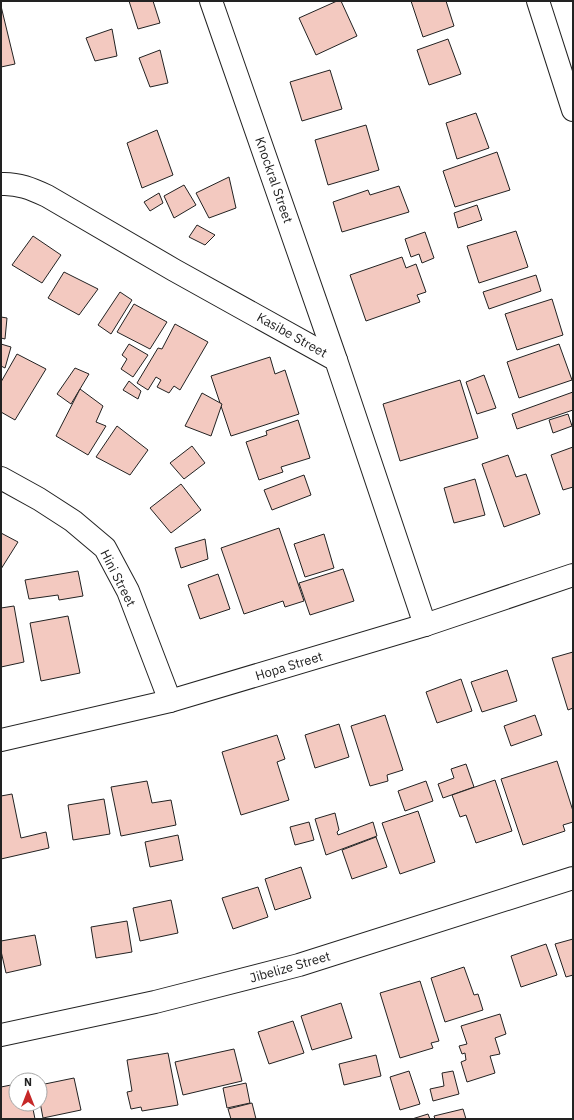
<svg xmlns="http://www.w3.org/2000/svg" width="574" height="1120" font-family="'IBM Plex Sans',sans-serif">
	<style>
		.building { fill: #f3c9c0; stroke: #222 }
		.lines { fill: none; stroke-linecap: round; stroke-linejoin: round }
		.street-casing { stroke: #222; stroke-width: 24 }
		.secondary-casing { stroke: #222; stroke-width: 24 }
		.street { stroke: #fff; stroke-width: 22 }
		.secondary { stroke: #fff; stroke-width: 22 }
		.labels { text-anchor: middle; dominant-baseline: central; stroke-width: 3; stroke-linejoin: round; paint-order: stroke }
		.street-label { font-size: 13px; fill: #222; stroke: #fff }
	</style>
	<rect width="100%" height="100%" fill="#fff"/>
	<g class="building">
		<path d="M129,1h24l7,22 -22,6z"/>
		<path d="M337,1h4l16,35 -41,19 -17,-37z"/>
		<path d="M411,1h35l8,25 -31,11z"/>
		<path d="M1,6l14,58 -14,3z"/>
		<path d="M112,29l5,27 -22,5 -9,-23z"/>
		<path d="M448,39l13,35 -32,11 -12,-35z"/>
		<path d="M160,50l8,33 -18,4 -11,-29z"/>
		<path d="M330,70l12,39 -40,12 -12,-39z"/>
		<path d="M476,113l13,35 -32,11 -11,-36z"/>
		<path d="M366,125l13,45 -51,15 -13,-45z"/>
		<path d="M157,130l16,45 -31,13 -15,-45z"/>
		<path d="M497,152l13,38 -55,17 -12,-36z"/>
		<path d="M229,177l7,31 -27,10 -13,-25z"/>
		<path d="M184,185l12,20 -22,13 -10,-22z"/>
		<path d="M399,186l10,26 -67,20 -9,-30 35,-12 2,5z"/>
		<path d="M159,193l4,10 -13,8 -6,-9z"/>
		<path d="M477,205l5,15 -24,8 -4,-15z"/>
		<path d="M197,225l18,10 -10,10 -16,-8z"/>
		<path d="M516,231l12,36 -49,16 -12,-37z"/>
		<path d="M425,232l9,26 -12,5 -3,-9 -8,3 -6,-18z"/>
		<path d="M33,236l28,19 -19,28 -30,-18z"/>
		<path d="M402,257l4,11 10,-4 10,28 -9,3 3,7 -54,19 -16,-46z"/>
		<path d="M64,272l34,17 -19,26 -31,-17z"/>
		<path d="M536,275l5,16 -52,18 -6,-17z"/>
		<path d="M120,292l12,8 -21,34 -13,-9z"/>
		<path d="M552,299l11,36 -46,15 -12,-36z"/>
		<path d="M134,304l33,18 -17,27 -33,-17z"/>
		<path d="M1,317l6,1 -2,21 -4,-1z"/>
		<path d="M175,324l33,18 -28,48 -6,-4 -5,7 -12,-6 4,-7 -5,-3 -8,13 -11,-7 21,-35 4,1z"/>
		<path d="M1,344l10,3 -6,21 -4,-2z"/>
		<path d="M129,344l19,11 -15,22 -12,-8 6,-10 -5,-4z"/>
		<path d="M559,344l13,36 -53,18 -12,-36z"/>
		<path d="M17,354l29,15 -31,51 -14,-8v-30z"/>
		<path d="M270,357l5,17 10,-4 14,44 -68,22 -20,-60z"/>
		<path d="M75,368l14,6 -18,30 -14,-10z"/>
		<path d="M484,375l12,33 -19,6 -11,-32z"/>
		<path d="M460,380l18,58 -78,23 -17,-57z"/>
		<path d="M129,381l12,10 -3,8 -15,-9z"/>
		<path d="M80,389l23,17 -7,16 10,4 -18,29 -32,-19z"/>
		<path d="M573,392v18l-56,19 -5,-15z"/>
		<path d="M202,393l20,11 -11,32 -26,-10z"/>
		<path d="M568,414l4,12 -19,7 -4,-13z"/>
		<path d="M298,420l12,38 -29,9 2,5 -24,8 -13,-38 21,-7 -1,-4z"/>
		<path d="M117,426l31,24 -18,25 -34,-18z"/>
		<path d="M192,446l13,17 -21,16 -14,-16z"/>
		<path d="M573,447v40l-10,3 -12,-35z"/>
		<path d="M508,455l8,22 10,-3 14,40 -36,13 -22,-63z"/>
		<path d="M304,475l7,20 -39,15 -8,-20z"/>
		<path d="M475,479l10,36 -31,8 -10,-35z"/>
		<path d="M181,484l20,26 -30,23 -21,-25z"/>
		<path d="M279,528l25,73 -19,6 -2,-6 -39,13 -23,-66z"/>
		<path d="M1,533l17,9 -17,27z"/>
		<path d="M324,534l10,34 -29,9 -11,-33z"/>
		<path d="M205,539l3,20 -27,9 -6,-20z"/>
		<path d="M343,569l11,32 -44,14 -11,-32z"/>
		<path d="M78,571l5,25 -24,4 -1,-5 -29,4 -4,-19z"/>
		<path d="M218,574l12,35 -30,10 -12,-34z"/>
		<path d="M14,606l10,56 -23,5v-59z"/>
		<path d="M68,616l12,57 -39,8 -11,-58z"/>
		<path d="M573,652v56l-5,2 -16,-52z"/>
		<path d="M507,670l10,31 -35,11 -11,-30z"/>
		<path d="M461,679l11,32 -35,12 -11,-31z"/>
		<path d="M385,715l18,55 -16,5 1,6 -18,5 -19,-60z"/>
		<path d="M535,715l7,20 -31,11 -7,-20z"/>
		<path d="M339,724l10,33 -34,11 -10,-33z"/>
		<path d="M277,735l8,24 -8,3 12,38 -48,15 -19,-63z"/>
		<path d="M557,761l16,50v11l-10,3 2,6 -42,14 -22,-66z"/>
		<path d="M466,764l8,23 -31,11 -5,-14 16,-6 -3,-9z"/>
		<path d="M495,780l17,51 -36,12 -10,-28 -6,2 -8,-22z"/>
		<path d="M147,781l5,22 19,-3 5,25 -55,11 -10,-49z"/>
		<path d="M426,781l7,20 -28,10 -7,-20z"/>
		<path d="M12,794l9,44 25,-6 3,16 -48,11v-63z"/>
		<path d="M104,799l6,35 -37,6 -5,-35z"/>
		<path d="M418,811l17,51 -35,12 -18,-51z"/>
		<path d="M335,813l4,17 -2,2 1,3 35,-13 4,14 -51,19 -11,-36z"/>
		<path d="M309,822l5,18 -19,5 -5,-18z"/>
		<path d="M178,835l5,25 -33,7 -5,-25z"/>
		<path d="M376,837l11,30 -35,12 -10,-29z"/>
		<path d="M301,867l10,31 -36,12 -10,-31z"/>
		<path d="M258,887l10,30 -35,12 -11,-31z"/>
		<path d="M171,900l7,33 -38,8 -7,-33z"/>
		<path d="M127,921l5,31 -36,6 -5,-31z"/>
		<path d="M35,935l6,30 -35,8 -5,-22v-10z"/>
		<path d="M573,939v36l-7,2 -11,-33z"/>
		<path d="M546,944l11,31 -36,12 -10,-31z"/>
		<path d="M464,967l10,28 4,-1 5,16 -38,12 -14,-44z"/>
		<path d="M420,981l19,60 -8,2 2,5 -33,10 -20,-65z"/>
		<path d="M341,1003l11,35 -40,12 -11,-34z"/>
		<path d="M500,1014l6,20 -11,4 5,16 -10,2 5,17 -28,9 -6,-20 5,-2 -1,-7 -3,1 -3,-8 8,-2 -6,-18z"/>
		<path d="M293,1021l11,32 -35,11 -11,-32z"/>
		<path d="M234,1049l8,32 -59,14 -8,-33z"/>
		<path d="M168,1053l10,52 -36,6 -1,-4 -10,2 -4,-17 5,-1 -5,-31z"/>
		<path d="M376,1055l5,21 -37,9 -5,-21z"/>
		<path d="M409,1071l11,33 -20,6 -10,-33z"/>
		<path d="M453,1071l6,23 -26,7 -3,-12 14,-3 -2,-13z"/>
		<path d="M74,1078l7,32 -38,8 -3,-16v-17z"/>
		<path d="M246,1083l4,20 -23,5 -4,-20z"/>
		<path d="M16,1084v20h16l3,15h-34v-32z"/>
		<path d="M252,1103l4,16h-25l-3,-10z"/>
		<path d="M463,1109l3,10h-31l-1,-3z"/>
		<path d="M428,1114l2,5h-18z"/>
	</g>
	<g class="lines">
		<g class="street-casing">
			<g id="street">
				<path d="M211,1l125,359"/>
				<path d="M1,184c17,-1 31,5 46,12l127,74 162,90 89,265"/>
				<path d="M1,478l38,21 34,22 32,27 23,43 42,110"/>
				<path d="M1,740l169,-39 255,-76 148,-50"/>
				<path d="M1,1035l154,-33 144,-37 274,-87"/>
			</g>
		</g>
		<g class="secondary-casing">
			<path id="secondary" d="M538,1l35,109"/>
		</g>
		<use href="#street" class="street"/>
		<use href="#secondary" class="secondary"/>
	</g>
	<g class="labels">
		<g class="street-label">
			<text transform="translate(274 180) rotate(71)">Knockral Street</text>
			<text transform="translate(292 335) rotate(29)">Kasibe Street</text>
			<text transform="translate(118 578) rotate(63)">Hini Street</text>
			<text transform="translate(289 666) rotate(-17)">Hopa Street</text>
			<text transform="translate(290 967) rotate(-16)">Jibelize Street</text>
		</g>
	</g>
	<rect width="574" height="1120" fill="none" stroke="#222222" stroke-width="4"/>
	<g transform="translate(28 1092)"><circle r="19" fill="#ffffff" stroke="#a7a7a7"/>
	<path d="M0-3L7 15L0 10L-7 15Z" fill="#c62828"/>
	<text y="-6" font-size="11" font-weight="bold" text-anchor="middle" fill="#222222">N</text>
	</g>
</svg>
